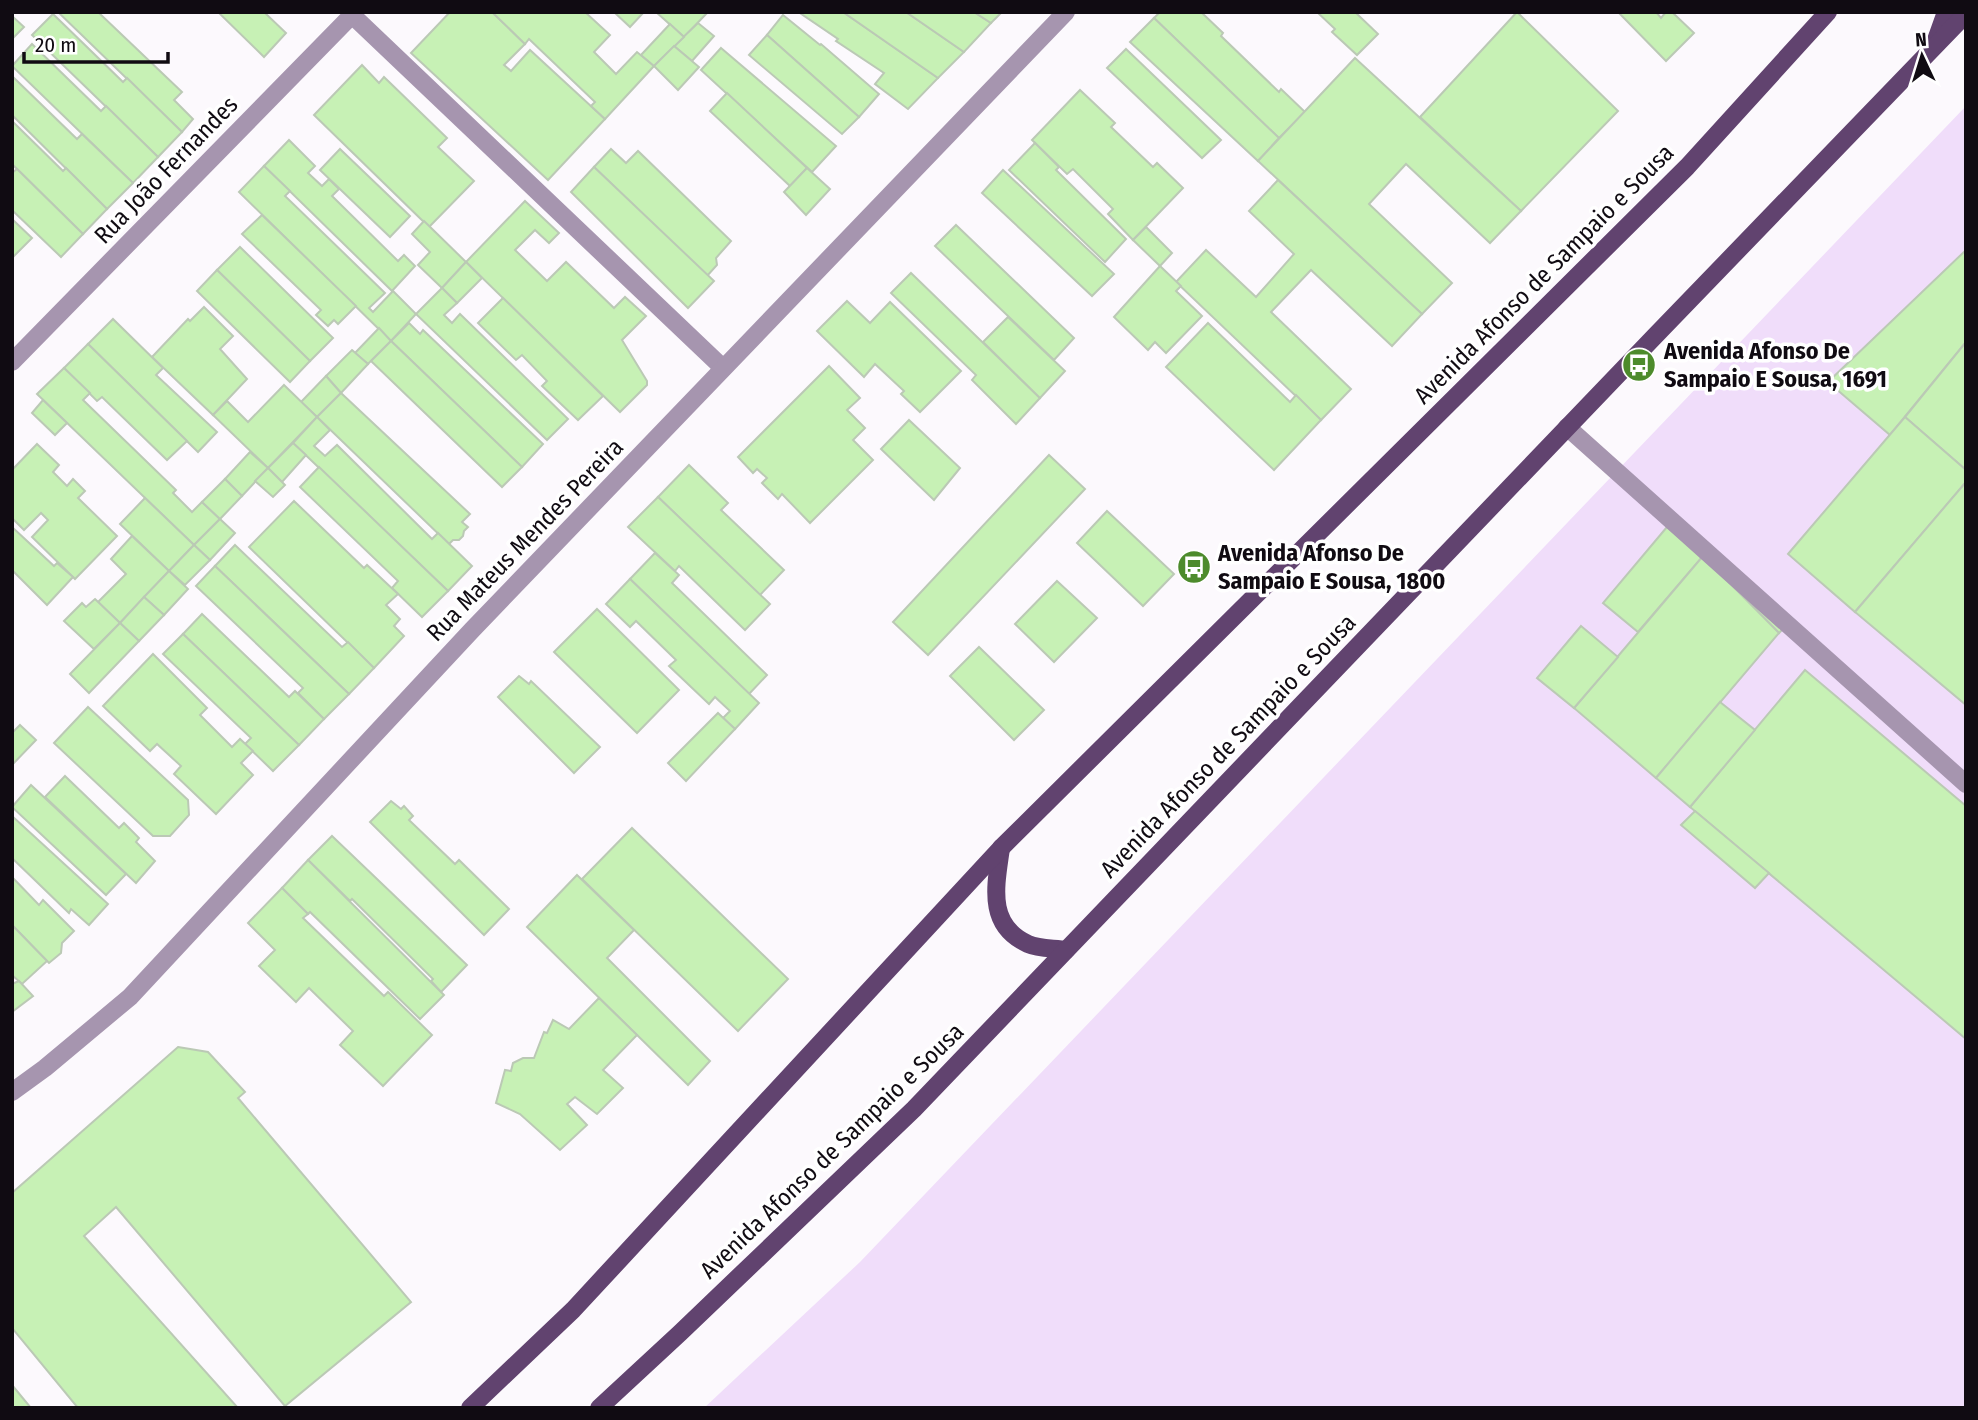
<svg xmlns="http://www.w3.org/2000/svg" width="1978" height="1420" font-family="'Fira Sans Condensed',sans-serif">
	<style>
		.green { fill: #f0ddfa }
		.building { fill: #c7f1b5; stroke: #bbc9b5; stroke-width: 2 }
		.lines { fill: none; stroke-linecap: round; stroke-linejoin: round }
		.minor { stroke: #a695af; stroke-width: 18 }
		.major { stroke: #61436f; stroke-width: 18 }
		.labels { text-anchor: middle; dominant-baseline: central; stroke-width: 7; stroke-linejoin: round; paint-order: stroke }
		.street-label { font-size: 24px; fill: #100b12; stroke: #fff }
		.poi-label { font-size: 24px; font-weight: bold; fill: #100b12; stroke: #fff; text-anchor: start }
	</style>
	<rect width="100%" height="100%" fill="#fcf9fd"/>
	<path class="green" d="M1966,106v1302h-1262l156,-146z"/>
	<g class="building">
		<path d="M58,12h40l84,80 -8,8 19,19 -11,13z"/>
		<path d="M218,12h46l22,21 -22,24z"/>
		<path d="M450,12h42l33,32 -21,21 7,6 19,-21 75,69 -57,61 -137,-127z"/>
		<path d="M492,12h93l25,23 -16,17 22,22 21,-22 17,14 -49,53 -14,-13 4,-4 -66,-63 -4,5z"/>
		<path d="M614,12h30l-14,15z"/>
		<path d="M656,12h52l-24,25z"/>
		<path d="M801,12h42l95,66 -30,31 -33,-25 9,-11 -48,-32 2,-2 -38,-26z"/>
		<path d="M843,12h63l58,40 -26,26z"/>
		<path d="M906,12h68l17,11 -27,29z"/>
		<path d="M974,12h28l-11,11z"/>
		<path d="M1160,12h41l22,21 -2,3 58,56 2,-3 24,23 -26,26 -125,-120z"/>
		<path d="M1317,12h38l23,22 -21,21 -25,-23 3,-3z"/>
		<path d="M1517,12l101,99 -97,100 -101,-94z"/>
		<path d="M1618,12h38l5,6 5,-6h6l22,21 -28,28z"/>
		<path d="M53,14l70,68 4,-4 55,54 -24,25 -126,-122z"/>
		<path d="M783,15l37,30 1,-1 58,50 -20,23 -92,-82z"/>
		<path d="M12,16l12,11 -12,12z"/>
		<path d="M1154,18l125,120 -21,23 -128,-119z"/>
		<path d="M698,23l16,13 -22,25 -18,-15z"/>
		<path d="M670,24l14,13 -30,29 -13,-11z"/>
		<path d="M767,35l92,82 -17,17 -93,-79z"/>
		<path d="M32,44l69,67 5,-5 52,51 -25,26 -121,-117z"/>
		<path d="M674,46l25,21 -21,23 -24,-24z"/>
		<path d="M721,48l115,98 -24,26 -111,-102z"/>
		<path d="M1126,49l95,91 -19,18 -95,-90z"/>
		<path d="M1355,58l166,153 -31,32 -84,-79 -37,40 83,79 -30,31 -164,-153z"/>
		<path d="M362,65l17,18 5,-6 63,61 -9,9 36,34 -45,46 -115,-112z"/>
		<path d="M12,76l65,63 5,-5 51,49 -26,26 -95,-94z"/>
		<path d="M1080,90l35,33 -4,4 42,40 4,-4 26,25 -50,52 -25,-26 5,-5 -40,-40 -6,5 -35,-34z"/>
		<path d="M727,93l80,75 -17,18 -80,-75z"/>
		<path d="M12,121l51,50 3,-3 41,41 -24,25 -71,-70z"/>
		<path d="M289,140l26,26 -7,7 14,13 7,-7 10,10 -7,7 66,65 6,-6 11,11 -23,25 -128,-125z"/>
		<path d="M1035,143l24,24 -3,3 70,69 -21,23 -96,-92z"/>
		<path d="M340,149l70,67 -20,21 -70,-67z"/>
		<path d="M611,149l15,14 12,-12 93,90 -15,17 1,7 -10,11 -113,-109z"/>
		<path d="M264,166l26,25 -5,5 100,97 -16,15 4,4 20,-21 23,23 -25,27 -152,-149z"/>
		<path d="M594,167l120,114 -26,27 -117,-116z"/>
		<path d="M807,168l23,21 -24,26 -22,-23z"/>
		<path d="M17,169l66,65 -22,23 -49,-47v-37z"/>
		<path d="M1003,170l111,104 -22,22 -110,-103z"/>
		<path d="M1278,180l144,134 -30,32 -81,-76 -40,42 80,77 -30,31 -145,-138 30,-32 50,47 38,-43 -45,-43z"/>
		<path d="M525,201l34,32 -10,10 -14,-13 -20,20 32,31 19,-19 48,46 11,-11 21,19 -24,24 25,41v4l-27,27 -154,-150z"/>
		<path d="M262,215l94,91 -18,18 -4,-4 -6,6 -12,-11 5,-5 -79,-76z"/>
		<path d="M12,219l20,19 -20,20z"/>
		<path d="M424,221l42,41 -24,26 -24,-23 12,-13 -18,-18z"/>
		<path d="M956,225l118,113 -20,22 -119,-114z"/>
		<path d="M1146,227l26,26 -12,13 -27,-26z"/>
		<path d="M240,247l93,91 -23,23 -93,-91z"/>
		<path d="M1966,250v92l-76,93 -62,-53z"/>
		<path d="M466,262l16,16 -25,25 -15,-15z"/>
		<path d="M1160,266l21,20 -5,5 26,25 -36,37 -11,-11 -7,8 -34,-33z"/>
		<path d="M217,270l93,91 -20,21 -93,-91z"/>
		<path d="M911,273l129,125 -24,26 -44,-44 4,-5 -85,-82z"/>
		<path d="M442,288l15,15 -13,12 8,8 8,-9 108,105 -21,21 -131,-126z"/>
		<path d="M503,298l100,98 -25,24 -36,-34 5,-5 -25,-26 -6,5 -38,-37z"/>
		<path d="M847,301l23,22 20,-21 71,69 -41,41 -19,-18 3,-3 -29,-27 -11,13 -47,-46z"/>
		<path d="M204,307l29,29 -13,13 27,30 -34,36 -61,-58 36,-38 2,2z"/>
		<path d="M1008,317l57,54 -25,27 -57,-56z"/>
		<path d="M113,319l50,49 -7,7 61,57 -19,20 -110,-108z"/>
		<path d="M409,323l11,11 3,-4 120,114 -21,23 -131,-126z"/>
		<path d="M1208,323l82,79 6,-7 25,25 -47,50 -108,-103z"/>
		<path d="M379,328l12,13 -23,23 -13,-11z"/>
		<path d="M391,341l131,126 -20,20 -131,-126z"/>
		<path d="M1966,342v128l-61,-53z"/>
		<path d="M88,344l99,97 -20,19 -65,-63 -5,4 -33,-33z"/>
		<path d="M352,350l16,14 -27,29 -15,-17z"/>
		<path d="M829,366l31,32 -13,12 18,18 -12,12 20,20 -63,63 -28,-29 -4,5 -16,-16 5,-5 -10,-9 -4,4 -15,-16z"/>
		<path d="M64,368l26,25 -7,7 93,90 -3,3 19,19 10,-10 18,17 -26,26 -157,-151z"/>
		<path d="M326,376l15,17 -24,24 -16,-15z"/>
		<path d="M284,385l33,32 -49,51 -55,-53 14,-14 21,21z"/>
		<path d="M341,393l129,121 -8,8 6,5 -4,4 -1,5 -4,4h-6l-4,4 -132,-127z"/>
		<path d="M43,400l24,23 -12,12 -23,-22z"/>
		<path d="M317,417l13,13 -16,16 11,10 12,-11 95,94 6,-6 34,33 -24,25 -155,-148z"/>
		<path d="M1905,417l61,53v12l-111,130 -67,-58z"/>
		<path d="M909,420l51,48 -26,32 -53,-51z"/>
		<path d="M293,443l13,12 -24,27 -14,-14z"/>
		<path d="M37,444l22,21 -6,7 14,14 6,-7 12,12 -7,7 39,38 -42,43 -43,-42 16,-17 -7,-7 -17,17 -12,-12v-48z"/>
		<path d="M250,452l18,16 -26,28 -17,-17z"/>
		<path d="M1049,455l36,34 -157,166 -35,-33z"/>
		<path d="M689,465l39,38 -7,7 63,60 -24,25 -102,-98z"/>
		<path d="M319,467l129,124 -26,26 -30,-29 6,-7 -98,-94z"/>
		<path d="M268,468l17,17 -12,12 -18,-16z"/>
		<path d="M225,479l17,17 -22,23 -18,-17z"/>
		<path d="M1966,482v223l-111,-93z"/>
		<path d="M658,497l112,107 -25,26 -66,-64 -4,5 -47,-44z"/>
		<path d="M145,498l49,47 -25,26 -49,-47z"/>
		<path d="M294,501l70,67 3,-3 31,29 -12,11 14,14 -6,7 10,10 -30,32 -125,-121z"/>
		<path d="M1107,511l67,63 -31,32 -66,-63z"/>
		<path d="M220,519l15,14 -25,27 -16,-15z"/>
		<path d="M12,527l42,39 3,-3 16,14 -26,28 -35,-35z"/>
		<path d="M1667,527l79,63 39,37 -6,6 -76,-77 -65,76 -35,-29z"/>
		<path d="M132,536l37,35 -49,52 -22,-21 28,-28 -15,-15z"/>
		<path d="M194,545l16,15 -25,25 -16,-14z"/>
		<path d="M235,545l107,102 6,-5 26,26 -25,26 -134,-128z"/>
		<path d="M655,553l24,22 -7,8 95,92 -18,19 -119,-115z"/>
		<path d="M1703,556l76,77 -123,145 -82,-70z"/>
		<path d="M215,566l134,128 -25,25 -26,-26 5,-5 -107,-102z"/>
		<path d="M169,571l19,18 -24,26 -20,-18z"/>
		<path d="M630,579l129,124 -24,26 -12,-11 7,-7 -15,-14 -6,7 -40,-38 7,-6 -40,-39 -6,6 -24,-23z"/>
		<path d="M1057,581l40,37 -43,44 -39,-38z"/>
		<path d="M144,597l20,18 -25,26 -19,-18z"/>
		<path d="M95,599l25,24 -26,26 -30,-28 18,-18 4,4z"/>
		<path d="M597,609l82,81 -42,43 -83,-81z"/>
		<path d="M202,614l87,83 6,-6 29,28 -25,26 -116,-111z"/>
		<path d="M120,623l19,18 -50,52 -19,-19z"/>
		<path d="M1581,626l37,31 -44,51 -37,-30z"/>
		<path d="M183,634l116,111 -26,26 -28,-27 6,-6 -88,-84z"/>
		<path d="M979,647l65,63 -30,30 -64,-64z"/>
		<path d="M153,654l54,54 -7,7 32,32 8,-8 13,12 -12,12 12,12 -37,39 -42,-40 7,-8 -24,-22 -7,7 -47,-45z"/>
		<path d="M1805,670l161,136v233l-276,-232z"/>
		<path d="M519,676l10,8 2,-3 69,66 -26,26 -76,-76z"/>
		<path d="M1720,702l35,28 -65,77 -34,-29z"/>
		<path d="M88,707l100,93 1,15 -19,21h-17l-99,-93z"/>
		<path d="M718,713l17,16 -49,52 -18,-18z"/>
		<path d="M20,725l16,15 -24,25v-32z"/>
		<path d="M65,776l54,52 5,-5 15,15 -3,4 19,19 -19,22 -91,-86z"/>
		<path d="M31,785l95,89 -20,21 -94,-88z"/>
		<path d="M391,801l10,8 3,-3 9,10 -4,4 46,44 4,-4 50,49 -25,26 -114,-113z"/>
		<path d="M1695,811l74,62 -14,15 -74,-63z"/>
		<path d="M12,816l96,88 -19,21 -18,-16 -2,4 -57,-55z"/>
		<path d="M632,828l156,151 -50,52 -156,-152z"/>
		<path d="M332,836l135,129 -26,27 -10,-11 2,-2 -81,-80 -2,2 -42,-41z"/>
		<path d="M308,860l136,135 -24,24 -110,-107 -2,2 -26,-26z"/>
		<path d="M577,875l57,55 -27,28 103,103 -22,24 -161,-158z"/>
		<path d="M12,877l27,28 4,-5 31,31 -12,12 -1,10 -12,10 -37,-38z"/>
		<path d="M282,888l26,26 -5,4 81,78 4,-4 44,43 -49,51 -43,-41 13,-14 -44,-43 -13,14 -37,-36 16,-16 -27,-27z"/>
		<path d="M12,925l35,36 -25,23 -10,-9z"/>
		<path d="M19,981l14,15 -21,16v-28z"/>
		<path d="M599,998l38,37 -34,35 20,18 -26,26 -22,-17 -8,7 20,21 -27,25 -40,-36 -24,-11 9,-33 6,1 2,-8 10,-5h11l10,-26 3,1 6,-13 16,9z"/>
		<path d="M178,1047l30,5 37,40 -7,6 173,204 -126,104 -169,-199 -32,29 154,172h-160l-66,-80v-135z"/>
		<path d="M12,1385l19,23h-19z"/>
	</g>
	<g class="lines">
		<g class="minor">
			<path d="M352,15l371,353"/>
			<path d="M12,362l343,-350"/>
			<path d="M1567,427l399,357"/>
			<path d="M12,1092l33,-24 85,-71 342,-367 594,-618"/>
		</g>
		<g class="major">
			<path d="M1936,40l10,-28"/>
			<path d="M1001,848c-5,37 -15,77 27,96 11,5 27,4 38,6"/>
			<path d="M470,1408l103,-98 428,-462 686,-681 141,-155"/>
			<path d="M599,1408l81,-75 234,-224 740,-772 312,-323"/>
		</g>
	</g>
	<defs>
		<g id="bus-disc" transform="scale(1.75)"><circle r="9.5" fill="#4d8b2c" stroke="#fff"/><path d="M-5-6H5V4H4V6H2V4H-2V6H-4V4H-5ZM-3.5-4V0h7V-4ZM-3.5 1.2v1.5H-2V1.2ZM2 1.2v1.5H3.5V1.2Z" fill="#fff"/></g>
	</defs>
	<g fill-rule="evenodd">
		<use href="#bus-disc" x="1639" y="365"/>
		<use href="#bus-disc" x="1194" y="567"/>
	</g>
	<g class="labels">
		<g class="street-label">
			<text transform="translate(166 170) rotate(-46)">Rua João Fernandes</text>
			<text transform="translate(1544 274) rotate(-45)">Avenida Afonso de Sampaio e Sousa</text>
			<text transform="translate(525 540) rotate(-46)">Rua Mateus Mendes Pereira</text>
			<text transform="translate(1228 746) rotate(-46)">Avenida Afonso de Sampaio e Sousa</text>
			<text transform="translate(832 1151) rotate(-44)">Avenida Afonso de Sampaio e Sousa</text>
		</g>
		<g class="poi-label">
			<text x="1664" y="351">Avenida Afonso De<tspan x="1664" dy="28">Sampaio E Sousa, 1691</tspan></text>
			<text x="1218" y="553">Avenida Afonso De<tspan x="1218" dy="28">Sampaio E Sousa, 1800</tspan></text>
		</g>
	</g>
	<rect width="1978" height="1420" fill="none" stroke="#100b12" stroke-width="28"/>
	<g transform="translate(1922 56) rotate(356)" stroke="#ffffff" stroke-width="5" paint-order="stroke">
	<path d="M0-5L12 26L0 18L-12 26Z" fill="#100b12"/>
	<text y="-10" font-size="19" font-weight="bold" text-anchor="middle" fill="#100b12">N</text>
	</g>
	<path d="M24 52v10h144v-10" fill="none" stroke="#100b12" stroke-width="3.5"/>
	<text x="35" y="52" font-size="21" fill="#100b12" stroke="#ffffff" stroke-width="5" paint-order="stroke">20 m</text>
</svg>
